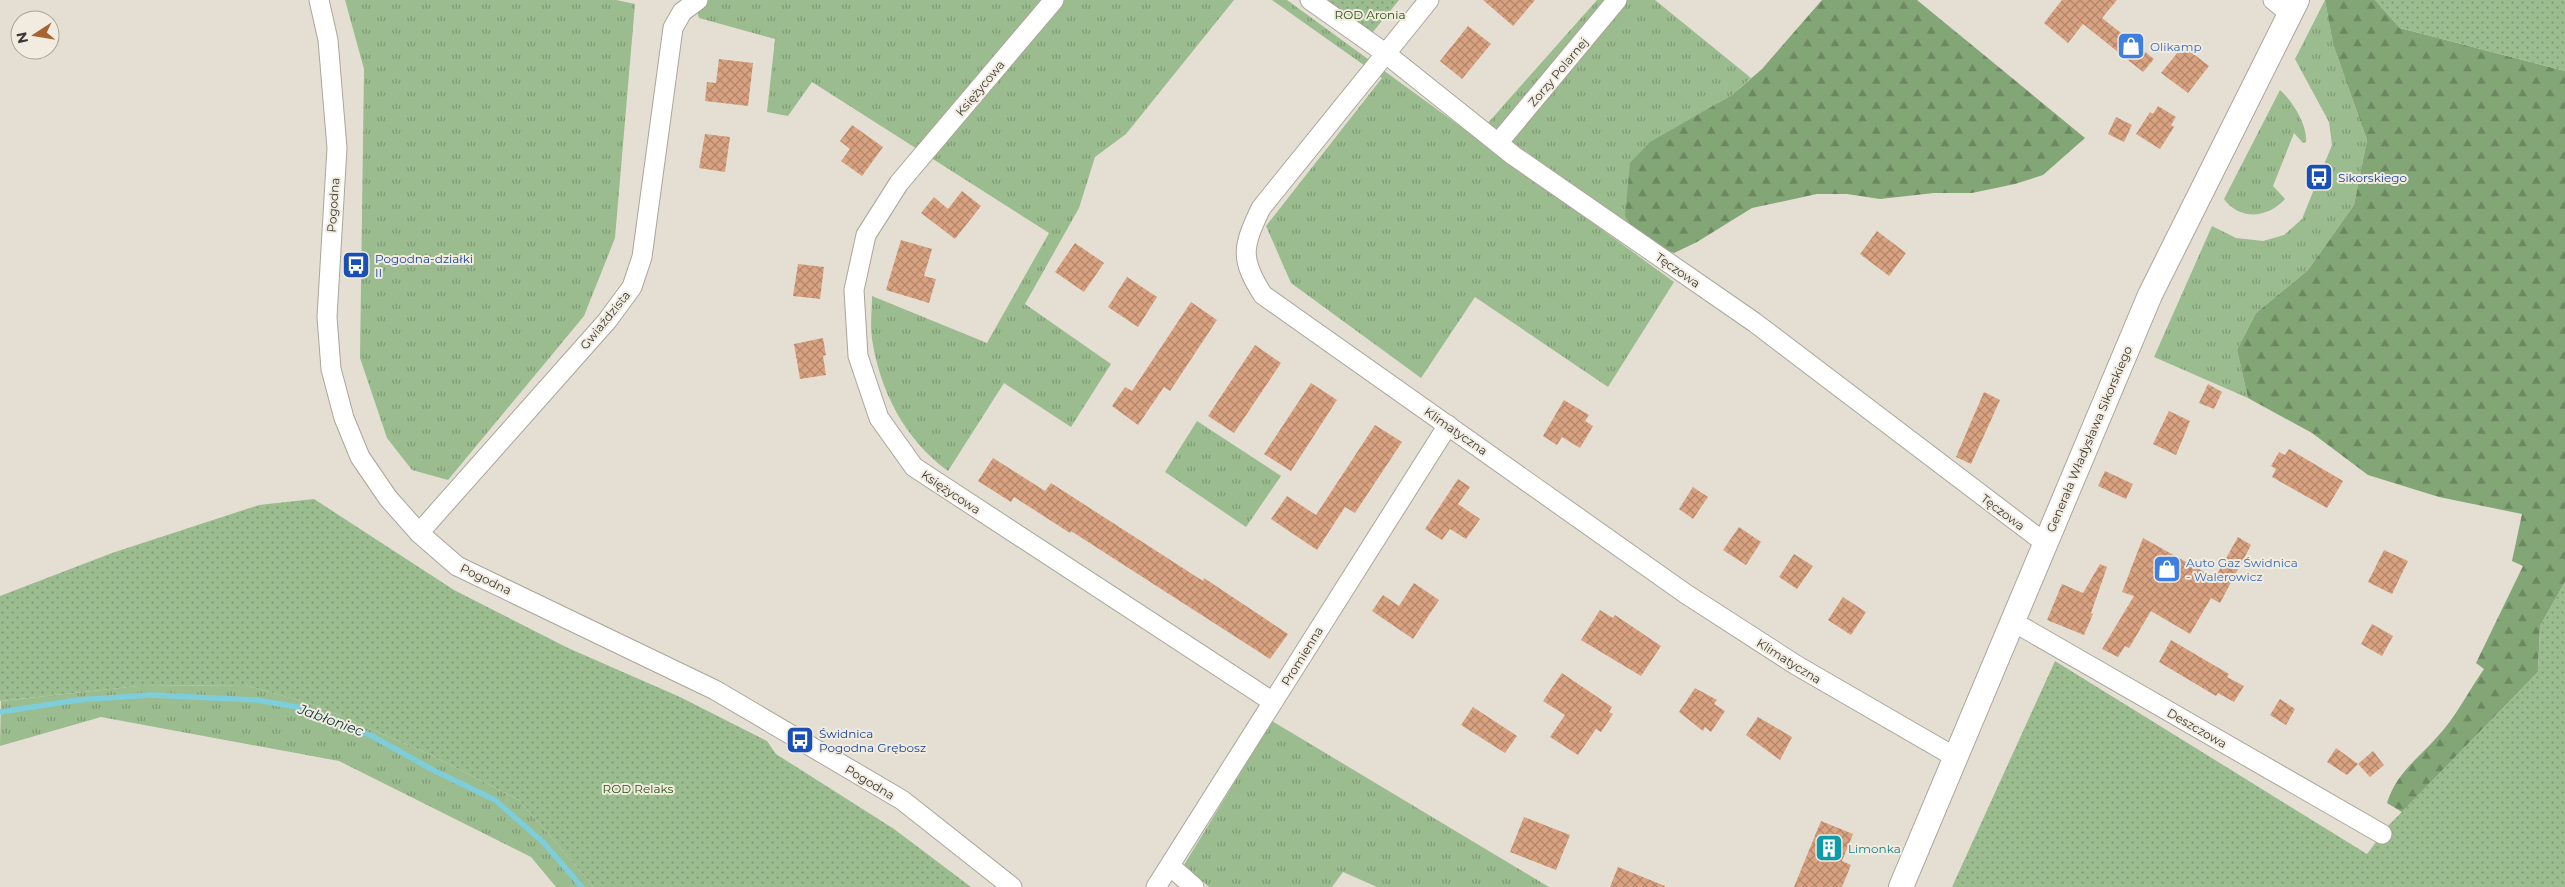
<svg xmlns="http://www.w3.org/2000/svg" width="2565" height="887" font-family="Montserrat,sans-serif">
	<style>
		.grass { fill: url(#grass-tufts) }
		.forest { fill: url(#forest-firs) }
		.garden { fill: url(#garden-dots) }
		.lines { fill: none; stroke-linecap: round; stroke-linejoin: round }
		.stream { stroke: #7ecdda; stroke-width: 5.5 }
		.building { fill: url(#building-cross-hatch) }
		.minor-casing { stroke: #aba59a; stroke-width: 21 }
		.tertiary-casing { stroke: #aba59a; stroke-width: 26 }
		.minor { stroke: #fff; stroke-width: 19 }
		.tertiary { stroke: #fff; stroke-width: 24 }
		.labels { text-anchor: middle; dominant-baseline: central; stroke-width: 4; stroke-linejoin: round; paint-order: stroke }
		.park-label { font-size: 12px; fill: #25540f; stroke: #f2ece0 }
		.shop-label { font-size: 12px; fill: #366cbe; stroke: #f2ece0; text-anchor: start }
		.street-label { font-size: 12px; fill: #3b3934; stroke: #f2ece0 }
		.transit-label { font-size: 12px; fill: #164399; stroke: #f2ece0; text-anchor: start }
		.culture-label { font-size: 12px; fill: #0d838f; stroke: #f2ece0; text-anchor: start }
		.water-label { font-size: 14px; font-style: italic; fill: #0e353b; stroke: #f2ece0 }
	</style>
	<defs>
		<pattern id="grass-tufts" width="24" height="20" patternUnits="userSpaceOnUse" patternTransform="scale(1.25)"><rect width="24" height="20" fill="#9abc8e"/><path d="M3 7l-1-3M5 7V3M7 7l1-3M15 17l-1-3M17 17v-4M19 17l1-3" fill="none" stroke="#7f9a75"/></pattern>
		<pattern id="forest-firs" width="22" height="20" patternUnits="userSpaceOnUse" patternTransform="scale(1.25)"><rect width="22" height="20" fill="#82a675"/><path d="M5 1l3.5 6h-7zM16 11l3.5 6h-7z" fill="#6c8861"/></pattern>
		<pattern id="garden-dots" width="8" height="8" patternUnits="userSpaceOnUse" patternTransform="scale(1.25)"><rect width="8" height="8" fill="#9abc8e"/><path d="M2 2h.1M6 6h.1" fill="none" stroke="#7f9a75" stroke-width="1.8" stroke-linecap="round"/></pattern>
		<pattern id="building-cross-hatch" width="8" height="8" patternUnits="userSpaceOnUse" patternTransform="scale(1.25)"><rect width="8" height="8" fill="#d9a281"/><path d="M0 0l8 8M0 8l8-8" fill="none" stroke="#b1856a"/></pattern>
	</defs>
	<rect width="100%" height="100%" fill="#e5dfd3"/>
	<g class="grass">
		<path d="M345,0h271l19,4 -20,234 -31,78 -136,164 -36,-10 -25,-32 -27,-80 4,-289z"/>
		<path d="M694,0h540l-108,134 -31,23 -16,51 -54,96 86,60 -40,63 -67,-44 -56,88c-43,-31 -68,-80 -76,-132 -2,-14 0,-29 0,-43l115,47 62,-110 -237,-151 -24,34 -21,-4 8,-73 -76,-21z"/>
		<path d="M1272,0h15l387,282 -66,105 -133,-90 -54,81 -130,-95 -25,-57 116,-148z"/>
		<path d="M1597,0h58l96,78 -19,17 -24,14 -76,118 -145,-103z"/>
		<path d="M2325,0l8,44 34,96 -13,65 -46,65 -52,43 -19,37 11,48 -94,-41 58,-131 24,12 27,3 21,-6 18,-16 30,-74 -3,-23 -34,-63z"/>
		<path d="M2280,90c12,10 28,36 26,52l-3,1 -9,-10 -21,53 12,13c-17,19 -45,22 -61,0z"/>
		<path d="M1197,421l84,55 -35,51 -81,-55z"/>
		<path d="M245,685l73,21 111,48 90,46 75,87h-38l-25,-30 -192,-96 -238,-44 -101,29 1,-45 137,-15z"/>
		<path d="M1272,721l277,166h-172l-34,-15 -11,15h-123l-25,-22z"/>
	</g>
	<g class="forest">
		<path d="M1822,0h95l168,138 -42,37 -28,9 -43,9h-38l-54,6 -33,-5h-30l-65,14 -55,34 -23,11 -12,-4 -30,-22 -7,-11 5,-53 20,-21 82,-47 30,-26z"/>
		<path d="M2325,0h50l25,28 165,43v511l-25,44 -2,46 -136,140 -15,-9c10,-31 30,-43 51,-67 18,-19 31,-46 46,-67l-8,-6 47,-97 -11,-5 10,-47 -83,-17 -71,-22 -56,-42 -64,-35 -11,-48 19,-37 52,-43 46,-65 13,-65 -34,-96z"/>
	</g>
	<g class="garden">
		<path d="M1326,0h73l-27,33z"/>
		<path d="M2375,0h190v71l-165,-43z"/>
		<path d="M314,499l140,91 114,58 112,49 87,44 9,13 118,75 77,58h-377l-75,-87 -90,-46 -111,-48 -73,-21 -107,1 -138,15v-105l112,-43 147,-48z"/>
		<path d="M2565,582v305h-613l103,-226 312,193 22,-29 149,-153 2,-46z"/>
	</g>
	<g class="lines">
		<path class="stream" d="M0,712l78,-12 73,-5 106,5 46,8 69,28 61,34 62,30 48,42 39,45"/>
	</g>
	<g class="building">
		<path d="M1483,0h52l-22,26z"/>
		<path d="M2062,0h55l-15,18 52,41 -11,13 -60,-48 -15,19 -24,-20z"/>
		<path d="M1468,26l23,18 -29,35 -22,-18z"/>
		<path d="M2183,46l26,20 -21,27 -27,-20z"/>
		<path d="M719,59l34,4 -5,43 -43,-5 2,-19 9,1z"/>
		<path d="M2158,106l18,11 -5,8 3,2 -14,22 -24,-15 14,-22 3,2z"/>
		<path d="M2116,117l16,8 -8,17 -16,-8z"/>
		<path d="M852,125l31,22 -21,29 -21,-15 9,-12 -10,-8z"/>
		<path d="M705,134l25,3 -5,35 -26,-4z"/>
		<path d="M962,191l19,15 -26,33 -34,-26 13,-16 14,12z"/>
		<path d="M1877,231l29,22 -17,23 -29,-22z"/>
		<path d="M901,240l31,9 -8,27 12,3 -7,24 -43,-13z"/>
		<path d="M1075,243l29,20 -20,29 -29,-20z"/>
		<path d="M798,264l26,3 -4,32 -27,-3z"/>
		<path d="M1127,277l30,20 -19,30 -30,-20z"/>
		<path d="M1191,302l26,18 -47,71 -6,-4 -26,38 -26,-19 13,-19 7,4z"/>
		<path d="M823,338l3,17 -3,1 3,19 -26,4 -6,-35z"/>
		<path d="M1255,345l26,18 -47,70 -26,-17z"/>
		<path d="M1311,383l26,17 -46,71 -27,-17z"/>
		<path d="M2208,384l14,8 -8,17 -15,-6z"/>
		<path d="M1984,392l16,8 -29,64 -15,-7z"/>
		<path d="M1564,400l25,15 -4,6 8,5 -13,22 -18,-11 -5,8 -14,-9z"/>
		<path d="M2169,411l21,10 -14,34 -23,-11z"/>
		<path d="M1375,425l27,17 -47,71 -10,-6 -28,43 -46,-31 16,-23 29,19z"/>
		<path d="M2289,449l54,32 -16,27 -55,-31 4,-8 -5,-3 8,-14 6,3z"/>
		<path d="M993,458l52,33 6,-8 152,98 1,-3 84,56 -18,25 -199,-128 -1,2 -56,-36 -3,5 -33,-21z"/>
		<path d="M2105,471l28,13 -7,15 -28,-13z"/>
		<path d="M1458,479l12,8 -12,17 22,15 -14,20 -16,-10 -8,11 -17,-11z"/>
		<path d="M1693,487l15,10 -15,22 -14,-10z"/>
		<path d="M1739,527l22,15 -15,23 -23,-15z"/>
		<path d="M2238,537l13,8 -31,58 -9,-5 -21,36 -39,-23 -22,37 -4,-2 -7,11 -16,-8 32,-53 -12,-4 21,-54 72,40z"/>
		<path d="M2384,550l24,11 -16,33 -24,-12z"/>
		<path d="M1794,554l19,12 -16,23 -18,-12z"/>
		<path d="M2100,564l7,3 -16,46 2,1 -9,21 -37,-15 15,-36 21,9z"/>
		<path d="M1414,583l25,17 -26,39 -41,-28 11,-16 16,11z"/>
		<path d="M1843,597l23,15 -15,23 -23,-15z"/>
		<path d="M1600,610l13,8 2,-3 46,31 -20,30 -60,-36z"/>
		<path d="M2372,624l21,12 -11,20 -21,-12z"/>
		<path d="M2171,640l58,34 -2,3 17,9 -10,16 -16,-9 -2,3 -57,-34z"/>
		<path d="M1562,673l50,34 -3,5 4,2 -12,18 -5,-3 -18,26 -28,-18 15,-22 -22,-14z"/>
		<path d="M1695,688l22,12 -3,4 11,7 -14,21 -6,-5 -2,4 -24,-19z"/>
		<path d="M2280,699l15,10 -9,16 -16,-10z"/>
		<path d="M1473,707l44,29 -12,17 -44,-28z"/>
		<path d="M1758,717l34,20 -12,23 -34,-25z"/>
		<path d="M2336,748l22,16 -11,11 -20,-13z"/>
		<path d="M2373,751l11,14 -14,12 -12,-13z"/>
		<path d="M1524,817l46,18 -14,35 -46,-18z"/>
		<path d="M1821,821l32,13 -11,27 9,4 -9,22h-48z"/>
		<path d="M1618,867l47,19v1h-55z"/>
	</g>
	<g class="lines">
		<g class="minor-casing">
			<g id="minor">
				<path d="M319,0l9,40 9,108 -10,169 4,52 13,49 16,39 28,41 31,35 38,33 258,124 187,110 110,87"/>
				<path d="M1054,0l-155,183 -33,52 -12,55 4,66 21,62 35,49 359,235"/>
				<path d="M1310,0l75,53 129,103 240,166 291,221"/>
				<path d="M1429,0l-168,208c-18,38 -22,50 2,87l423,299 110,71 159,92"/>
				<path d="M2273,0l17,14"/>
				<path d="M1498,143l119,-143"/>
				<path d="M419,533l188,-212 25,-34 10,-30 31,-229 9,-16 16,-12"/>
				<path d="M2012,621l370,213"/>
				<path d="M1170,866l24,21"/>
				<path d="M1156,887l292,-462"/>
			</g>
		</g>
		<g class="tertiary-casing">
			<path id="tertiary" d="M1901,887l249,-592 147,-295"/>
		</g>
		<use href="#minor" class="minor"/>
		<use href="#tertiary" class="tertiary"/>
	</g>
	<defs>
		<g id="shop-square" transform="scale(1.4375)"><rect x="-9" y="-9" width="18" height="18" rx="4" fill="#3f7fe0" stroke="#f2ece0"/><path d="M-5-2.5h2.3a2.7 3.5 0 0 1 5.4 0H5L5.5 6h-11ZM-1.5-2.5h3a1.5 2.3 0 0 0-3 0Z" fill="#fff"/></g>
		<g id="bus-square" transform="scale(1.4375)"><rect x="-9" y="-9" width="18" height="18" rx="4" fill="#1a4fb4" stroke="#f2ece0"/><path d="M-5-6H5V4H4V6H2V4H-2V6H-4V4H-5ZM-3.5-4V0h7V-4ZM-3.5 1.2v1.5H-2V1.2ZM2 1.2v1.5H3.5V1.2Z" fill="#fff"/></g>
		<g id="building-square" transform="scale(1.4375)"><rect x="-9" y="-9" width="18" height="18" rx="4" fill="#0f9aa8" stroke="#f2ece0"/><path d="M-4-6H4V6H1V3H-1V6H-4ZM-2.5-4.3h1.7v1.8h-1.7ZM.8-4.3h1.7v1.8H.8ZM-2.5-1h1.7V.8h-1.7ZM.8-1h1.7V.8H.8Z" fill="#fff"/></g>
	</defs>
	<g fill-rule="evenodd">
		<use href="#shop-square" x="2131" y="46"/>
		<use href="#bus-square" x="2319" y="177"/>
		<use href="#bus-square" x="356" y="265"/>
		<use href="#shop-square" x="2167" y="569"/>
		<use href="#bus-square" x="800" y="740"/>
		<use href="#building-square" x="1829" y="848"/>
	</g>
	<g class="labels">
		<g class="park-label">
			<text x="1370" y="14">ROD Aronia</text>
			<text x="638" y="788">ROD Relaks</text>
		</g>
		<g class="shop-label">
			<text x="2150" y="46">Olikamp</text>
			<text x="2186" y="562">Auto Gaz Świdnica<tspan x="2186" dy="14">- Walerowicz</tspan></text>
		</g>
		<g class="street-label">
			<text transform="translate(1558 72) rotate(-50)">Zorzy Polarnej</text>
			<text transform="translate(980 88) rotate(-50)">Księżycowa</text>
			<text transform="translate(333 205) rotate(-86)">Pogodna</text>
			<text transform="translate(1678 270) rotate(35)">Tęczowa</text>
			<text transform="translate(605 320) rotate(-51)">Gwiaździsta</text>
			<text transform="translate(1456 431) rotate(35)">Klimatyczna</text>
			<text transform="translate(2089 439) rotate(-67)">Generała Władysława Sikorskiego</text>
			<text transform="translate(951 492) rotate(34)">Księżycowa</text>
			<text transform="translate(2003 512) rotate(37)">Tęczowa</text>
			<text transform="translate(486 579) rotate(26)">Pogodna</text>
			<text transform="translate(1302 656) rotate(-58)">Promienna</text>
			<text transform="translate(1789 661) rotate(32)">Klimatyczna</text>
			<text transform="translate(2197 728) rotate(30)">Deszczowa</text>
			<text transform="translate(870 782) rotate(31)">Pogodna</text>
		</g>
		<g class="transit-label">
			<text x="2338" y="177">Sikorskiego</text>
			<text x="375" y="258">Pogodna-działki<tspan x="375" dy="14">II</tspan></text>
			<text x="819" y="733">Świdnica<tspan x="819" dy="14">Pogodna Grębosz</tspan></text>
		</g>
		<g class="culture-label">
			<text x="1848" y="848">Limonka</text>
		</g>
		<g class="water-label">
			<text transform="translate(331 720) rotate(20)">Jabłoniec</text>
		</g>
	</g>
	<g transform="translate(35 35) rotate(258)"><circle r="24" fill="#f2ece0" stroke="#a9a49b"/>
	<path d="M0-4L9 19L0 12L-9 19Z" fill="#a76432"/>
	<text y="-8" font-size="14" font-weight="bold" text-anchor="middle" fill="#3b3934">N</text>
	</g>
</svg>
